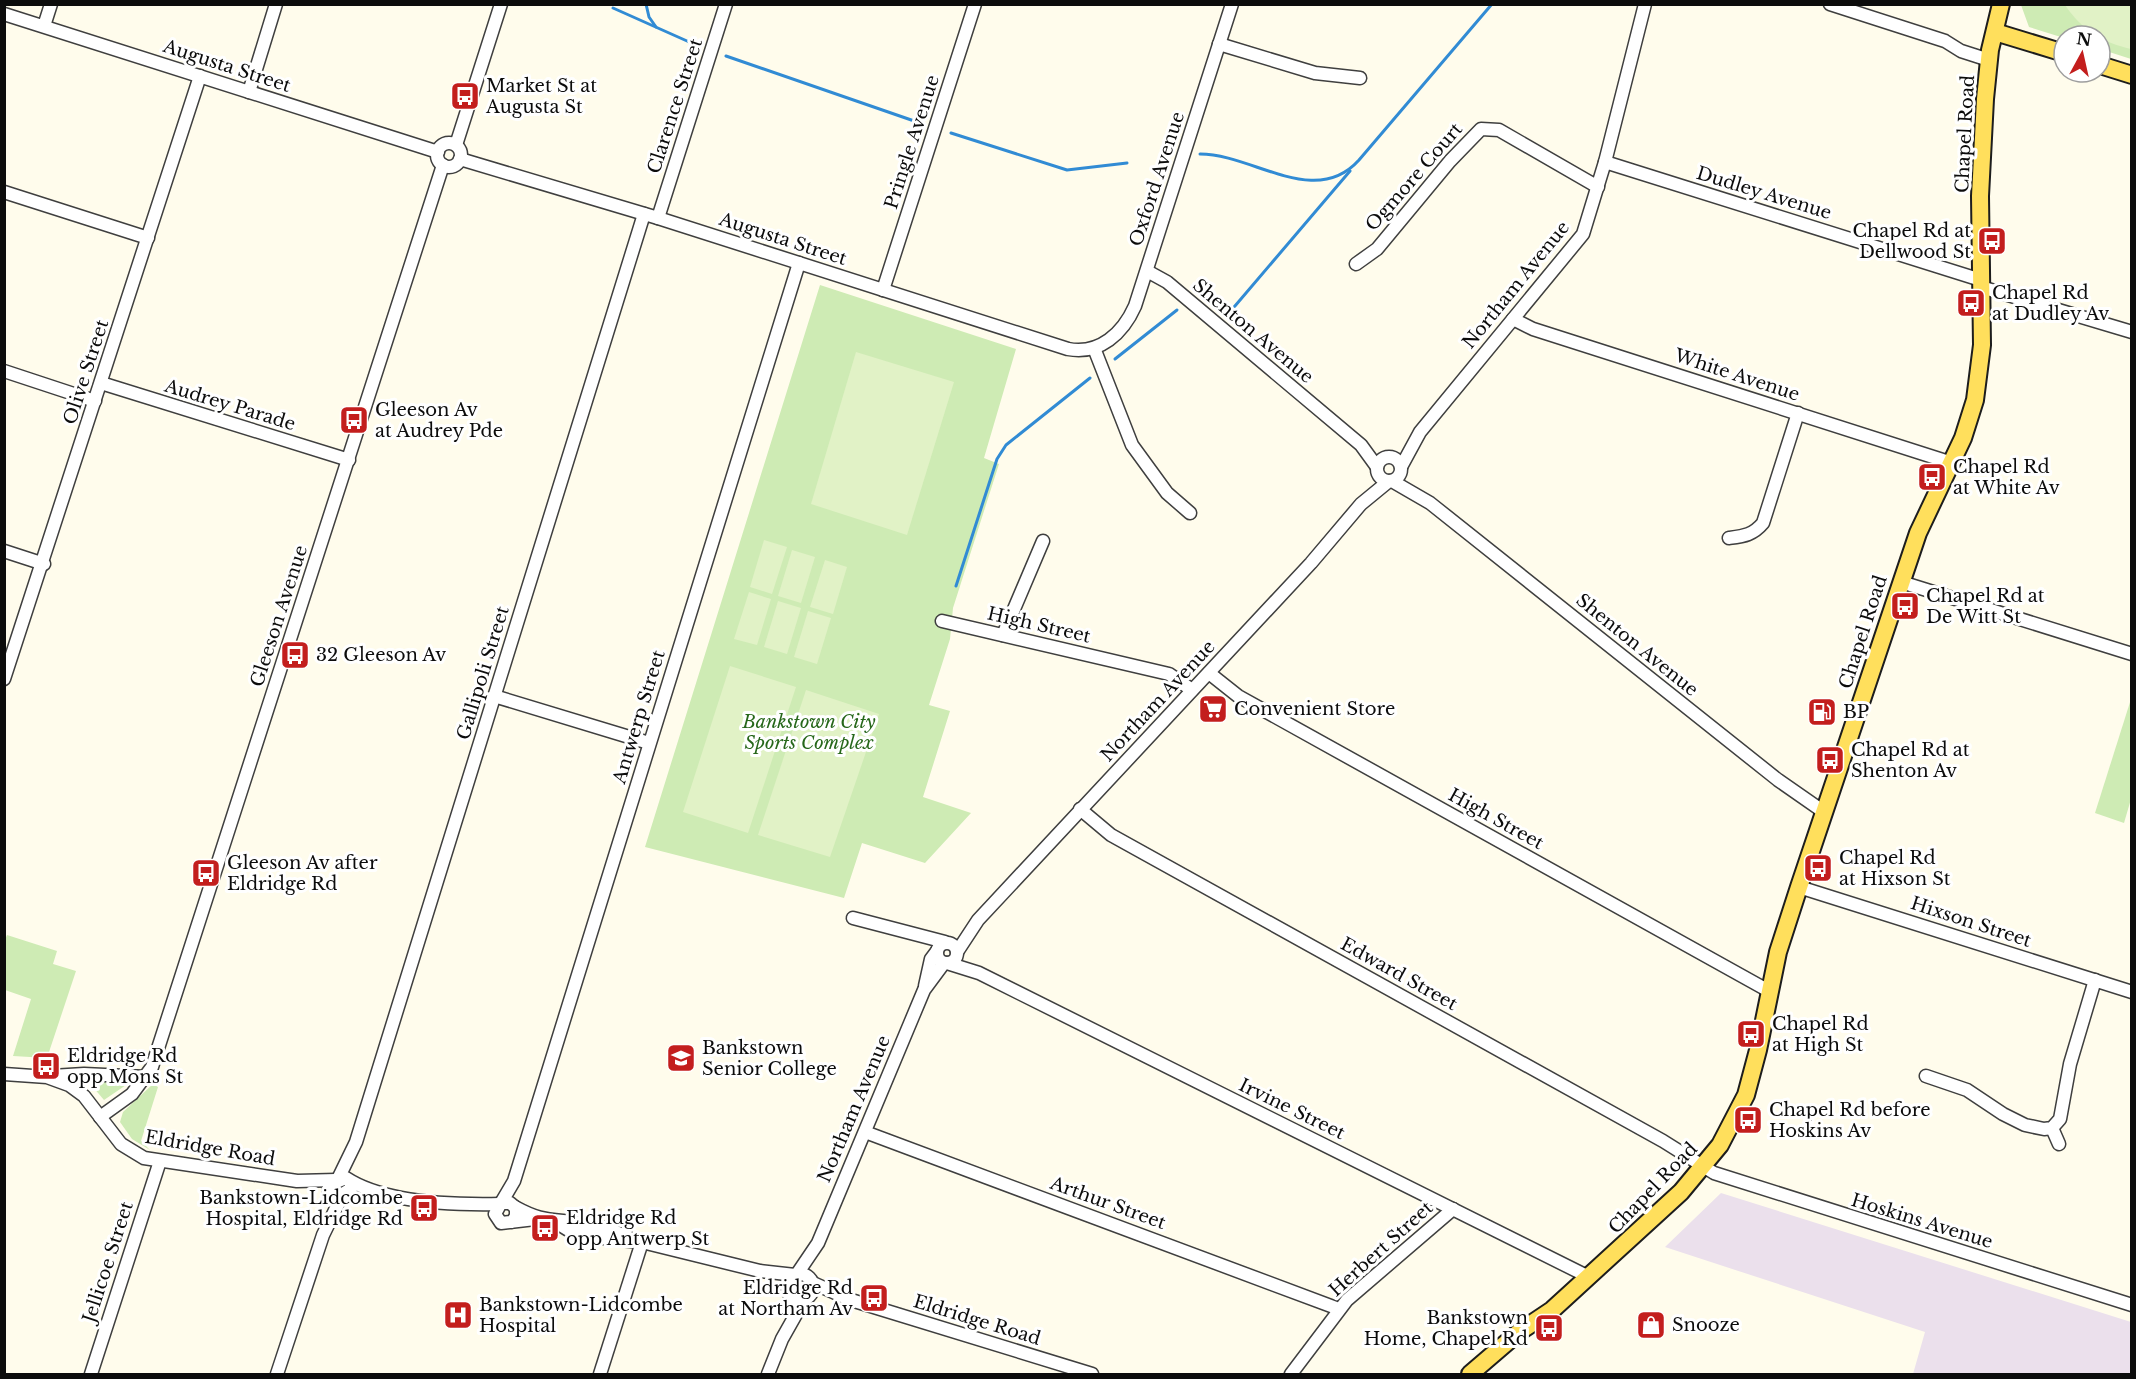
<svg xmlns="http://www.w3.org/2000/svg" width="2136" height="1379" font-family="'Libre Baskerville',serif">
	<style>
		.industrial { fill: #ebe0ec }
		.green { fill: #ceebb4 }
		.pitch { fill: #e1f2c6 }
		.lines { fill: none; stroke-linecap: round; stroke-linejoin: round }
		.stream { stroke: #318bd4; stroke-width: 3 }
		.minor-casing { stroke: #3f3f3f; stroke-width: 15 }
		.major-casing { stroke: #1d1d1d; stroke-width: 20 }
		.minor { stroke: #fff; stroke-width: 12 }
		.major { stroke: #ffdf5c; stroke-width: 16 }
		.labels { text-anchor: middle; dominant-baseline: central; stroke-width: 6; stroke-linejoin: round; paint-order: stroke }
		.street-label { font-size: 18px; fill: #0c0c0c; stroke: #fff }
		.poi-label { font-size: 18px; fill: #0c0c0c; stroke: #fff; text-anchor: start }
		.park-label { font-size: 18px; font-style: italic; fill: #26671a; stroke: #fff }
	</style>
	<rect width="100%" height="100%" fill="#fffcec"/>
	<path class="industrial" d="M1721,1193l410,129v52h-218l12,-42 -260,-85z"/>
	<g class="green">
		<path d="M2021,5h110v54l-31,-10v-13l-36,2 -35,-11z"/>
		<path d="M820,285l196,64 -32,109 15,6 -46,144 -3,31 -21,66 21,6 -27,86 48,16 -46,50 -63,-20 -18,55 -199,-51z"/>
		<path d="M2131,699v100l-7,24 -29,-10z"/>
		<path d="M7,935l50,16 -4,13 23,7 -29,87 -34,-2 18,-57 -26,-9 -1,-48z"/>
		<path d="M87,1080l41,1 1,2 -25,17z"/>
		<path d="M153,1084l5,3 -17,54 9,9 -18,-11 -12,-17 3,-10z"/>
	</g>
	<g class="pitch">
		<path d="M2065,5h66v44c-28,-6 -50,-20 -66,-44z"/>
		<path d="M856,352l98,30 -47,153 -96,-31z"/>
		<path d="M764,540l23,7 -15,47 -22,-7z"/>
		<path d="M792,550l23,7 -14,46 -23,-7z"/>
		<path d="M825,560l22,7 -14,47 -23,-7z"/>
		<path d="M749,592l22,7 -14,46 -23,-6z"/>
		<path d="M778,601l23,7 -14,46 -23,-7z"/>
		<path d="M808,611l23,7 -14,46 -23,-7z"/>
		<path d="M730,666l66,21 -48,146 -65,-21z"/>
		<path d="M806,690l73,24 -49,143 -72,-22z"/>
	</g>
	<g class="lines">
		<g class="stream">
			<path d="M646,4l3,13 7,10"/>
			<path d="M613,8l83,37"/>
			<path d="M726,56l194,67"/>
			<path d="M951,133l116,37 60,-7"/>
			<path d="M1200,154c53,0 115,55 159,6l133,-156"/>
			<path d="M1229,313l121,-142"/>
			<path d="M1115,359l62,-49"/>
			<path d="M956,586l41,-127 9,-14 84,-67"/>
		</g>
		<g class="minor-casing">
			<g id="minor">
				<path d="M1830,4l115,37 16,10 28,9"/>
				<path d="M4,14l434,138"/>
				<path d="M44,26l7,-22"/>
				<path d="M1219,44l96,29 45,5"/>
				<path d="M249,92l27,-88"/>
				<circle cx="449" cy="155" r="12"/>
				<path d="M456,145l45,-141"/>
				<path d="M460,159l198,59 410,131c32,6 55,-16 67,-43l97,-302"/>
				<path d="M1605,162l376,118"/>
				<path d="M4,192l144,46"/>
				<path d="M658,218l68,-214"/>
				<path d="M1356,264l21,-15 73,-88 31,-32 18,1 99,57"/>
				<path d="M1147,271l20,11 194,163 16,22"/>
				<path d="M1981,287l151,45"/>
				<path d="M883,290l92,-286"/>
				<path d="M1513,319l20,10 419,134"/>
				<path d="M1094,348l38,97 35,48 23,20"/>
				<path d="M4,371l91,30"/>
				<path d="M101,383l248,77"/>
				<circle cx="1389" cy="469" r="12"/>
				<path d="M1401,467l19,-35 163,-198 22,-72 40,-158"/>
				<path d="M1392,481l38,22 348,277 46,32"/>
				<path d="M1729,538c15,-2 24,-3 34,-15l35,-110"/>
				<path d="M4,551l40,13"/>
				<path d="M1901,582l231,72"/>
				<path d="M942,621l227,53 23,16"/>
				<path d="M1003,635l40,-94"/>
				<path d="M1209,673l29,23 531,295"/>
				<path d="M4,679l196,-603"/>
				<path d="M494,696l155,47"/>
				<path d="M1080,809l31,26 552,306 51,32 418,132"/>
				<path d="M1799,887l333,105"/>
				<path d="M853,918l92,24"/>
				<circle cx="947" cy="953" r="10"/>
				<path d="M957,952l21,-32 333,-357 50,-59 28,-23"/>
				<path d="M947,963l32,10 610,304"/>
				<path d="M925,986l6,-27 6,-8"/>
				<path d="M4,1074l43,3 22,8 15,11 37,48 23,14 153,23 39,-1"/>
				<path d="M52,1076l32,-2 63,3"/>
				<path d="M1926,1076l41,14 36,24 22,11 19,4 8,-1 8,-9 10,-55 25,-84"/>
				<path d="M100,1117l32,-23 20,-27 291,-902"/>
				<path d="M2052,1128l7,16"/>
				<path d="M865,1132l474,177"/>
				<path d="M338,1179l18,-37 288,-928"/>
				<path d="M351,1182v7l-15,9 -7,-4v-9l17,-7c38,25 108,27 154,26"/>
				<path d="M501,1203l13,-22 285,-918"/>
				<path d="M515,1207c24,13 31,12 58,15 18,1 37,8 54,14"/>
				<path d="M512,1222l4,-6v-8l-6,-5h-9l-6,11 6,9 34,-4"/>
				<path d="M557,1223l13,8 38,8 34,3 118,29 35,4"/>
				<path d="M797,1274l21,-31 106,-253 20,-27"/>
				<circle cx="800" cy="1287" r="13"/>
				<path d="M813,1283l38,17 241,74"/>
				<path d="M91,1374l69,-213"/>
				<path d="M277,1374l46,-139 19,-39"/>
				<path d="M600,1374l42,-132"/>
				<path d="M768,1374l14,-35 22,-39"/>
				<path d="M1291,1374l56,-74 106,-91"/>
			</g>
		</g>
		<g class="major-casing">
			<g id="major">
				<path d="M1995,32l69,21"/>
				<path d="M2100,65l32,10"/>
				<path d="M1470,1374l49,-42 33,-22 129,-118 39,-47 26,-50 12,-45 20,-98 21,-65 119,-354 45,-95 12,-38 7,-55 -2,-149 5,-97 5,-49 11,-46"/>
			</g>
		</g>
		<use href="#minor" class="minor"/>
		<use href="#major" class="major"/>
	</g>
	<defs>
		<g id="bus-square" transform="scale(1.5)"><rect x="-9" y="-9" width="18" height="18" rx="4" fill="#c31e1d" stroke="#fff"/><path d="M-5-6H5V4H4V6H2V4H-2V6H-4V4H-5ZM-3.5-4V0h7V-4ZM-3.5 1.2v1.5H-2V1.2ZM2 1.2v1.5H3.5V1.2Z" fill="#fff"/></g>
		<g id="supermarket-square" transform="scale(1.5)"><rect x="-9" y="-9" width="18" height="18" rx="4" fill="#c31e1d" stroke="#fff"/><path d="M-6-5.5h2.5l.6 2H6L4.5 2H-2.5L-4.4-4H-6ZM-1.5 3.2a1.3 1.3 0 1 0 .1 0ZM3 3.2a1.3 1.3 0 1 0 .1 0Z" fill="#fff"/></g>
		<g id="fuel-square" transform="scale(1.5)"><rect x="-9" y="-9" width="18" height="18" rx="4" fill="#c31e1d" stroke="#fff"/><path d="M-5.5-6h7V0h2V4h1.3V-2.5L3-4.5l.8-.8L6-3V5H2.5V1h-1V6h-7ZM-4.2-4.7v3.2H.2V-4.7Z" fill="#fff"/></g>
		<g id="school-square" transform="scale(1.5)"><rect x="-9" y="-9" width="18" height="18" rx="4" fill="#c31e1d" stroke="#fff"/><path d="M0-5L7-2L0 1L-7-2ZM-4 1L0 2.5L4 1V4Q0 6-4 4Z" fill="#fff"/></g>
		<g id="hospital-square" transform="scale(1.5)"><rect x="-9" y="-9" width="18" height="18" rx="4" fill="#c31e1d" stroke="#fff"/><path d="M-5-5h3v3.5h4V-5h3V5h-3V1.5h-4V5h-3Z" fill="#fff"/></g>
		<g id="shop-square" transform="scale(1.5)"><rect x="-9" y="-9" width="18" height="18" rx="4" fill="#c31e1d" stroke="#fff"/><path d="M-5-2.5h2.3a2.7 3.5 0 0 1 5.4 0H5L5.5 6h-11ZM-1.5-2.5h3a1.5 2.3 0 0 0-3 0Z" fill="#fff"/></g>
	</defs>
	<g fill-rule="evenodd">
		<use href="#bus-square" x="465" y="96"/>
		<use href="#bus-square" x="1992" y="241"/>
		<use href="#bus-square" x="1971" y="303"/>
		<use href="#bus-square" x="354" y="420"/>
		<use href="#bus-square" x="1932" y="477"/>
		<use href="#bus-square" x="1905" y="606"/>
		<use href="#bus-square" x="295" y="655"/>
		<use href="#supermarket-square" x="1213" y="709"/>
		<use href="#fuel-square" x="1822" y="712"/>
		<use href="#bus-square" x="1830" y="760"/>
		<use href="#bus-square" x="1818" y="868"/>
		<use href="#bus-square" x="206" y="873"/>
		<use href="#bus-square" x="1751" y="1034"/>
		<use href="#school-square" x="681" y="1058"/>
		<use href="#bus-square" x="46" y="1066"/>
		<use href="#bus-square" x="1748" y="1120"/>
		<use href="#bus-square" x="424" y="1208"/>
		<use href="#bus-square" x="545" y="1228"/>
		<use href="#bus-square" x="874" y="1298"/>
		<use href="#hospital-square" x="458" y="1315"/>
		<use href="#shop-square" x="1651" y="1325"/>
		<use href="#bus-square" x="1549" y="1328"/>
	</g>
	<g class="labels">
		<g class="street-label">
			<text transform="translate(227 66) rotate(18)">Augusta Street</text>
			<text transform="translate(675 106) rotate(-72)">Clarence Street</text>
			<text transform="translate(1965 134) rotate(-87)">Chapel Road</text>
			<text transform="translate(912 142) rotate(-72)">Pringle Avenue</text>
			<text transform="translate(1414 177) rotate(-49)">Ogmore Court</text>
			<text transform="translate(1157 179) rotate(-72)">Oxford Avenue</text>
			<text transform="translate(1764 193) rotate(17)">Dudley Avenue</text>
			<text transform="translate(783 239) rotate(18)">Augusta Street</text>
			<text transform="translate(1516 285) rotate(-51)">Northam Avenue</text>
			<text transform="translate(1253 331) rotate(40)">Shenton Avenue</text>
			<text transform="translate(86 372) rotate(-72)">Olive Street</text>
			<text transform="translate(1737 375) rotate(18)">White Avenue</text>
			<text transform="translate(230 405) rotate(17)">Audrey Parade</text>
			<text transform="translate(279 616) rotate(-72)">Gleeson Avenue</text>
			<text transform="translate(1039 625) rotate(13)">High Street</text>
			<text transform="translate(1863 632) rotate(-72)">Chapel Road</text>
			<text transform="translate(1637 645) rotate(39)">Shenton Avenue</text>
			<text transform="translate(483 673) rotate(-73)">Gallipoli Street</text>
			<text transform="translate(1158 701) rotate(-47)">Northam Avenue</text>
			<text transform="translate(639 717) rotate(-73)">Antwerp Street</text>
			<text transform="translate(1496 819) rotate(29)">High Street</text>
			<text transform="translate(1971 922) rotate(18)">Hixson Street</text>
			<text transform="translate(1399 974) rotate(29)">Edward Street</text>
			<text transform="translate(854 1109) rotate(-67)">Northam Avenue</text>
			<text transform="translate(1292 1109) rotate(26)">Irvine Street</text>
			<text transform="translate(210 1148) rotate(10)">Eldridge Road</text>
			<text transform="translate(1653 1188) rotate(-46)">Chapel Road</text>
			<text transform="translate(1108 1203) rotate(20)">Arthur Street</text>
			<text transform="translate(1922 1221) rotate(17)">Hoskins Avenue</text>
			<text transform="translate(1381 1249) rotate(-42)">Herbert Street</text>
			<text transform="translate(108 1262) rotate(-72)">Jellicoe Street</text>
			<text transform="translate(977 1320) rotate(17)">Eldridge Road</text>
		</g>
		<g class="poi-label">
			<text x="486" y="86">Market St at<tspan x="486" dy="21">Augusta St</tspan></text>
			<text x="1971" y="231" text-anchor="end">Chapel Rd at<tspan x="1971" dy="21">Dellwood St</tspan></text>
			<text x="1992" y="293">Chapel Rd<tspan x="1992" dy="21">at Dudley Av</tspan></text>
			<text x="375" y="410">Gleeson Av<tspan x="375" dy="21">at Audrey Pde</tspan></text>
			<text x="1953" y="467">Chapel Rd<tspan x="1953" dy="21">at White Av</tspan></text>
			<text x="1926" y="596">Chapel Rd at<tspan x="1926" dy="21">De Witt St</tspan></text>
			<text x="316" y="655">32 Gleeson Av</text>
			<text x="1234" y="709">Convenient Store</text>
			<text x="1843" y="712">BP</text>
			<text x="1851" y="750">Chapel Rd at<tspan x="1851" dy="21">Shenton Av</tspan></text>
			<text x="1839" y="858">Chapel Rd<tspan x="1839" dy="21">at Hixson St</tspan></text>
			<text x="227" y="863">Gleeson Av after<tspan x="227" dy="21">Eldridge Rd</tspan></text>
			<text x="1772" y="1024">Chapel Rd<tspan x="1772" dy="21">at High St</tspan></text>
			<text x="702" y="1048">Bankstown<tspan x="702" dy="21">Senior College</tspan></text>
			<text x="67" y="1056">Eldridge Rd<tspan x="67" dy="21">opp Mons St</tspan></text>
			<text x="1769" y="1110">Chapel Rd before<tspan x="1769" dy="21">Hoskins Av</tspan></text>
			<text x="403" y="1198" text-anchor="end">Bankstown-Lidcombe<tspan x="403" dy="21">Hospital, Eldridge Rd</tspan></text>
			<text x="566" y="1218">Eldridge Rd<tspan x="566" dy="21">opp Antwerp St</tspan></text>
			<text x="853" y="1288" text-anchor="end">Eldridge Rd<tspan x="853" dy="21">at Northam Av</tspan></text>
			<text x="479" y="1305">Bankstown-Lidcombe<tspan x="479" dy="21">Hospital</tspan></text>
			<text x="1528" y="1318" text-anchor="end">Bankstown<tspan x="1528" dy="21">Home, Chapel Rd</tspan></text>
			<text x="1672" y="1325">Snooze</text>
		</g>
		<g class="park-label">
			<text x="809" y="722">Bankstown City<tspan x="809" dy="21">Sports Complex</tspan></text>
		</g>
	</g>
	<rect width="2136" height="1379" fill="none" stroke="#0c0c0c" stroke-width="12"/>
	<g transform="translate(2082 54) rotate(8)"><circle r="28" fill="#ffffff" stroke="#9e9e9e" stroke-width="1.5"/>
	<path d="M0-4.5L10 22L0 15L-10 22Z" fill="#c31e1d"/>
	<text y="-9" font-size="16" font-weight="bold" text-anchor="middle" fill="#0c0c0c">N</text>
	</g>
</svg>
